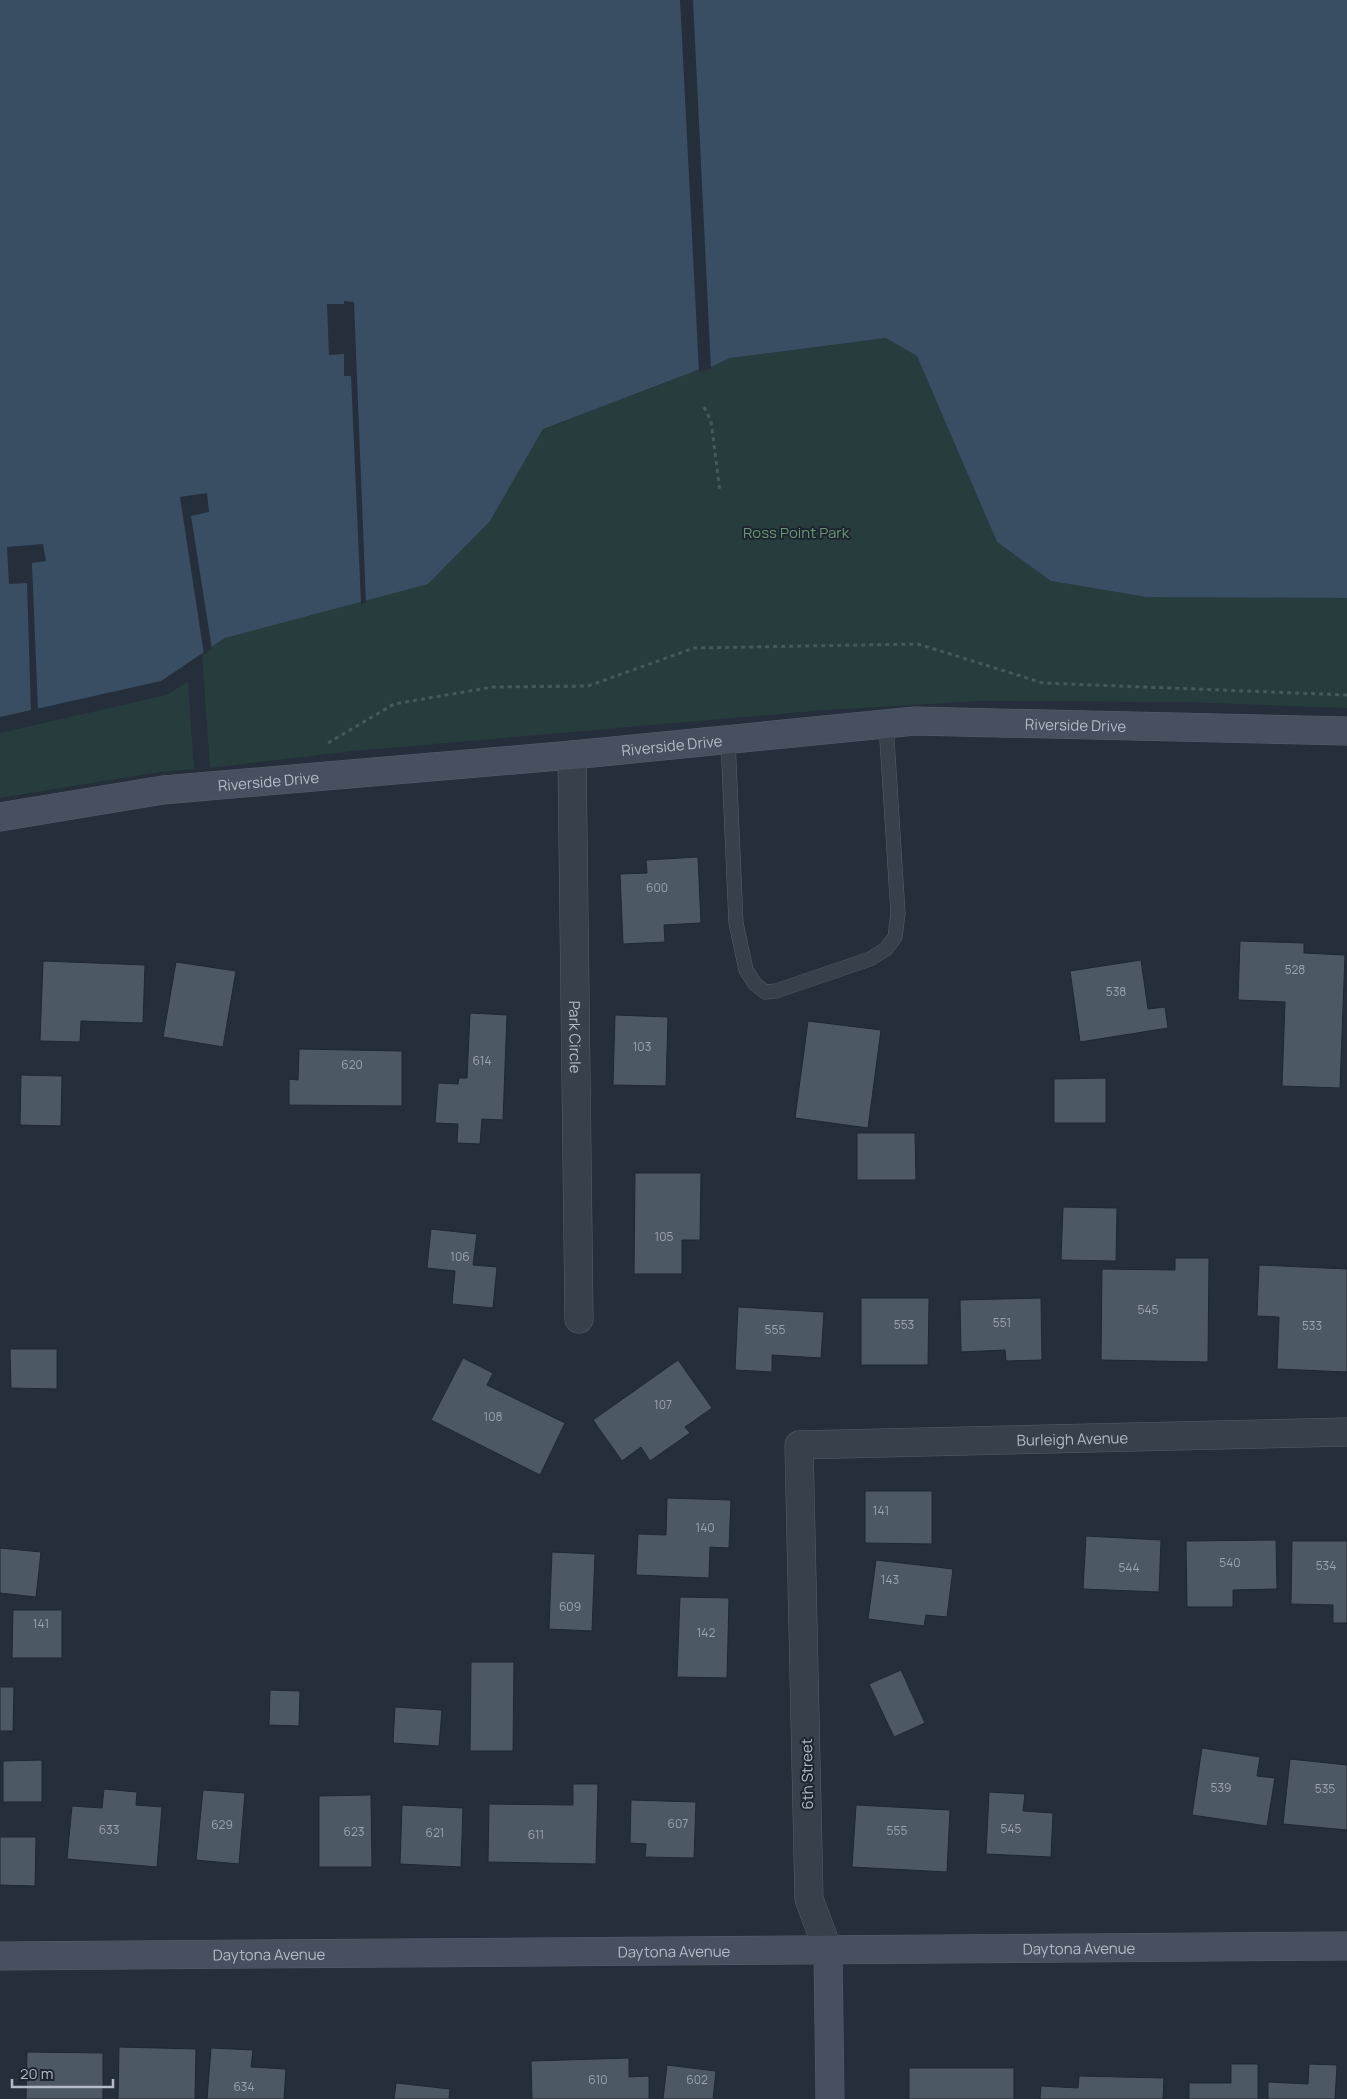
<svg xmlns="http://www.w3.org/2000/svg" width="1347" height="2099" font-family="Manrope,sans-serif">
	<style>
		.green { fill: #273c3d }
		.water { fill: #3a4e63 }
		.pier { fill: #242f3b }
		.building { fill: #4d5865; stroke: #1f2832 }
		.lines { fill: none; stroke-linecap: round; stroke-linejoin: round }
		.lane-casing { stroke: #565f69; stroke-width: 15 }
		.street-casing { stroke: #565f69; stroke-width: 29 }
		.secondary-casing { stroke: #565f69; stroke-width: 29 }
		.path { stroke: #46595b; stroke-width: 3; stroke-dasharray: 4 4; stroke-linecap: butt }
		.lane { stroke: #38414b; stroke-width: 14 }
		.street { stroke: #38414b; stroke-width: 28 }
		.secondary { stroke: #46505e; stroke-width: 28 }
		.labels { text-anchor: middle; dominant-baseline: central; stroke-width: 4; stroke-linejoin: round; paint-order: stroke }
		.number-label { font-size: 12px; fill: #9aa3ae }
		.park-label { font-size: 15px; fill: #6c9673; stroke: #1d2630 }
		.street-label { font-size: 15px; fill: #b3bcc6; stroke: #1d2630 }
	</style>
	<rect width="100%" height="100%" fill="#242f3b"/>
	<g class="green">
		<path d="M886,338l31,18 80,186 54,39 95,16 201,1v110l-164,-6 -201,-1 -156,9 -473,41 -143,17 -8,-115 23,-15 265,-117 53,-92 156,-59 12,-3 19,-9z"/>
		<path d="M188,682l6,87 -35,3 -159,26v-65l166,-38z"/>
	</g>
	<path class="water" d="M0,0h1347v598l-201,-1 -95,-16 -54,-39 -80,-186 -31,-18 -156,20 -19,9 -13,3 -155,59 -53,92 -62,63 -203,54 -64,43 -161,36z"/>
	<g class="pier">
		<path d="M680,0h13l18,369 -12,3z"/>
		<path d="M344,301l10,1 12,301 -5,1 -10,-228h-7v-22l-15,1 -2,-51h17z"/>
		<path d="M207,493l2,19 -18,4 21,133 -8,6 -24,-158z"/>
		<path d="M43,544l3,17 -14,2 6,148 -7,2 -4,-130 -18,1 -2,-37z"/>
	</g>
	<g class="building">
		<path d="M698,857l3,66 -37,2 1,17 -42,2 -3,-70 27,-1 -1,-13z"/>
		<path d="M1240,941l64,2v10l41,2 -5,133 -58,-2 3,-84 -47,-2z"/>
		<path d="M1141,960l7,49 17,-2 3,21 -88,14 -10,-71z"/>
		<path d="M43,961l102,4 -2,58 -62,-2 -1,21 -40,-1z"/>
		<path d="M176,962l60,9 -13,76 -60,-10z"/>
		<path d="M470,1013l37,2 -4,105 -21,-1 -2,25 -23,-1 1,-19 -23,-1 3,-40 20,1 1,-6h8z"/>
		<path d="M615,1015l53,2 -2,69 -53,-1z"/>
		<path d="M808,1021l73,9 -13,98 -73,-10z"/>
		<path d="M299,1049l103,2v55l-113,-1v-26l9,1z"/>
		<path d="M21,1075l41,1 -1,50 -41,-1z"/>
		<path d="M1106,1078v45h-52v-44z"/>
		<path d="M857,1133h58l1,47h-59z"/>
		<path d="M635,1173h66l-1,67h-18v34h-48z"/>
		<path d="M1063,1207l54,1 -1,53 -55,-1z"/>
		<path d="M431,1229l46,5 -4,31 24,2 -4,41 -41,-4 3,-33 -28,-3z"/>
		<path d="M1175,1258h34l-1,104 -107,-2 1,-91 73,1z"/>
		<path d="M1259,1265l88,4v103l-70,-3 2,-52 -22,-1z"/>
		<path d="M861,1298h68l-1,67h-67z"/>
		<path d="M1041,1298l1,62 -36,1 -1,-11 -44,2 -1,-52z"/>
		<path d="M738,1307l86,5 -3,46 -49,-3v17l-37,-2z"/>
		<path d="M10,1349h47v40l-46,-1z"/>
		<path d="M463,1358l30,15 -6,12 78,38 -25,52 -109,-55z"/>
		<path d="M678,1360l34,48 -27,19 5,6 -40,28 -9,-14 -19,14 -29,-41z"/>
		<path d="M865,1491h67v53l-67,-1z"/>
		<path d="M667,1498l64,2 -2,48 -19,-1 -1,31 -73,-3 2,-41 28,1z"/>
		<path d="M1086,1536l75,4 -2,52 -76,-3z"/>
		<path d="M1276,1540l1,49 -44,1v17h-46l-1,-66z"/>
		<path d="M1292,1541h55v82h-14v-18l-42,-1z"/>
		<path d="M0,1548l41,4 -5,45 -36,-4z"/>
		<path d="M552,1552l43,2 -3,77 -43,-2z"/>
		<path d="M876,1560l77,9 -6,48 -21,-2 -2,11 -56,-7z"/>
		<path d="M680,1597l49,1 -2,80 -50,-1z"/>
		<path d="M13,1610h49v48h-50z"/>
		<path d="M471,1662h43l-1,89h-43z"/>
		<path d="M901,1670l24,53 -31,14 -25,-53z"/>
		<path d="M0,1687h14l-1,44h-13z"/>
		<path d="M270,1690l30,1 -1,35 -30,-1z"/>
		<path d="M395,1707l47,3 -3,36 -46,-3z"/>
		<path d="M1202,1748l58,9 -3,19 18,2 -8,48 -75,-11z"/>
		<path d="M1290,1759l57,6v65l-64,-6z"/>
		<path d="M42,1760v42h-39v-41z"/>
		<path d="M573,1784h25l-2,80 -108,-2 1,-58 84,1z"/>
		<path d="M104,1789l33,3 -1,13 26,2 -5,60 -90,-8 5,-53 30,2z"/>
		<path d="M203,1790l42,3 -6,71 -43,-4z"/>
		<path d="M989,1792l36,2 -2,17 30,2 -2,44 -65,-3z"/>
		<path d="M371,1795l1,72h-53v-71z"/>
		<path d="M631,1800l65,2 -2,56 -49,-1 1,-13 -16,-1z"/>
		<path d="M402,1805l61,3 -2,59 -61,-3z"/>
		<path d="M856,1805l94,5 -3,62 -95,-5z"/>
		<path d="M0,1837h36l-1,49 -35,-1z"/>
		<path d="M119,2047l77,2 -1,50h-77z"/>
		<path d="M211,2048l42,2 -2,17 35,2 -2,30h-77z"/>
		<path d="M27,2052l76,1v46h-77z"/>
		<path d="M629,2058v19l20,-1v23h-117l-1,-38z"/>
		<path d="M1231,2064h27v35h-69v-16h42z"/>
		<path d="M1309,2064l28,1 -2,34h-67v-17l40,2z"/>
		<path d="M667,2065l49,6 -3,28h-50z"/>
		<rect x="909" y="2068" width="105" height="31"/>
		<path d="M1079,2076l85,2 -1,21h-123l1,-13 37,2z"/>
		<path d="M396,2083l54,6 -1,10h-55z"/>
	</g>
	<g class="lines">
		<g class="lane-casing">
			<path id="lane" d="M728,740l8,183 10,47 9,14 10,8 11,-1 94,-32 16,-10 9,-12 3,-24 -12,-189"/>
		</g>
		<g class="street-casing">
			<g id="street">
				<path id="s1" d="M572,755l7,564"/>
				<path id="s2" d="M828,1950l-19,-51 -10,-454 548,-13"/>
			</g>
		</g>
		<g class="secondary-casing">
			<g id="secondary">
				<path id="s3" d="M0,817l163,-27 409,-35 343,-34 432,10"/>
				<path d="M828,1950l2,149"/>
				<path id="s4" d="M0,1956l1347,-10"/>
			</g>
		</g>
		<g class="path">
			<path d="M704,407l7,14 9,71"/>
			<path d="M328,743l66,-39 99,-17 95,-1 106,-38 224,-4 125,39 304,12"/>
		</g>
		<use href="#lane" class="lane"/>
		<use href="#street" class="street"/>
		<use href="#secondary" class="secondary"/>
	</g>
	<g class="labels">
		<g class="number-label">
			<text x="657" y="887">600</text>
			<text x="1295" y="969">528</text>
			<text x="1116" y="991">538</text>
			<text x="642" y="1046">103</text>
			<text x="482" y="1060">614</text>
			<text x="352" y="1064">620</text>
			<text x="664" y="1236">105</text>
			<text x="460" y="1256">106</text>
			<text x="1148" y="1309">545</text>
			<text x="1002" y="1322">551</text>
			<text x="904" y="1324">553</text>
			<text x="1312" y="1325">533</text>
			<text x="775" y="1329">555</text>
			<text x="663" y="1404">107</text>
			<text x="493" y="1416">108</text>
			<text x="881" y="1510">141</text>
			<text x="705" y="1527">140</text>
			<text x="1230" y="1562">540</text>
			<text x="1326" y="1565">534</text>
			<text x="1129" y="1567">544</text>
			<text x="890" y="1579">143</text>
			<text x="570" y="1606">609</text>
			<text x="41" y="1623">141</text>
			<text x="706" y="1632">142</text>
			<text x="1221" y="1787">539</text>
			<text x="1325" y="1788">535</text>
			<text x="678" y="1823">607</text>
			<text x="222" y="1824">629</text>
			<text x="1011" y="1828">545</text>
			<text x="109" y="1829">633</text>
			<text x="897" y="1830">555</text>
			<text x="354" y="1831">623</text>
			<text x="435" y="1832">621</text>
			<text x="536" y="1834">611</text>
			<text x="598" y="2079">610</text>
			<text x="697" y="2079">602</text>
			<text x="244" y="2086">634</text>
		</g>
		<g class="park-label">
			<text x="796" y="532">Ross Point Park</text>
		</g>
		<g class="street-label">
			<text stroke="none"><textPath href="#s3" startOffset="1081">Riverside Drive</textPath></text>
			<text stroke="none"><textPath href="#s3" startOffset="676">Riverside Drive</textPath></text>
			<text stroke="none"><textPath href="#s3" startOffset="271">Riverside Drive</textPath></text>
			<text stroke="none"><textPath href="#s1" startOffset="282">Park Circle</textPath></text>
			<text stroke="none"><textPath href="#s2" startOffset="782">Burleigh Avenue</textPath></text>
			<text transform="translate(807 1774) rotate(-91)">6th Street</text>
			<text stroke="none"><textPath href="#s4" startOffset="1079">Daytona Avenue</textPath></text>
			<text stroke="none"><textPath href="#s4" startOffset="674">Daytona Avenue</textPath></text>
			<text stroke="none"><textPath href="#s4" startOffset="269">Daytona Avenue</textPath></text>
		</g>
	</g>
	<path d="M12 2079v8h101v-8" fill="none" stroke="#b3bcc6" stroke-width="2.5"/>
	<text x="20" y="2079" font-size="15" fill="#b3bcc6" stroke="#1d2630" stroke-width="4" paint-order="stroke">20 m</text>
</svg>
